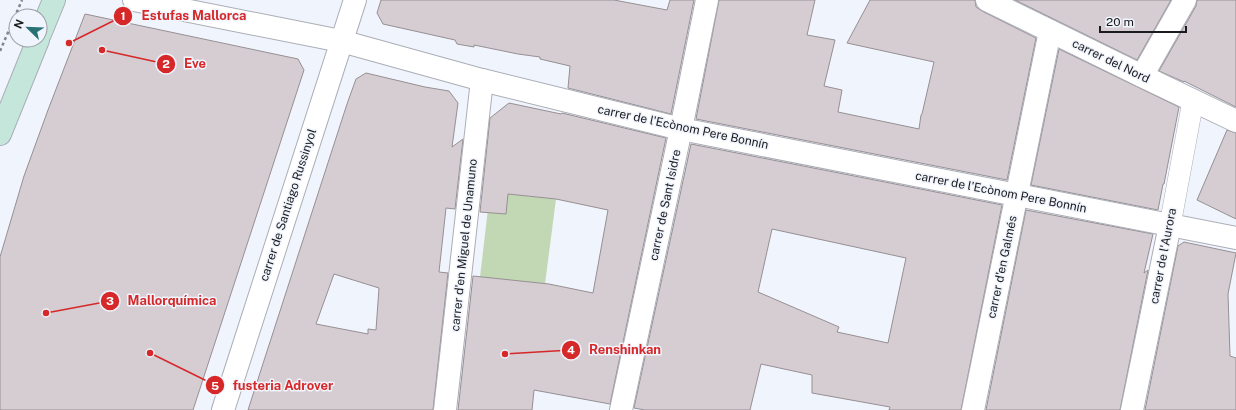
<svg xmlns="http://www.w3.org/2000/svg" width="1236" height="410" font-family="'Public Sans',sans-serif">
	<style>
		.green { fill: #c2d8b4 }
		.building { fill: #d5cdd2; stroke: #968f94; fill-rule: evenodd }
		.lines { fill: none; stroke-linecap: round; stroke-linejoin: round }
		.pedestrian-casing { stroke: #abaeb6; stroke-width: 22 }
		.minor-casing { stroke: #abaeb6; stroke-width: 24 }
		.secondary-casing { stroke: #abaeb6; stroke-width: 24 }
		.path { stroke: #83858b; stroke-width: 2.5; stroke-dasharray: 3 3; stroke-linecap: butt }
		.pedestrian { stroke: #fff; stroke-width: 21 }
		.minor { stroke: #fff; stroke-width: 22 }
		.secondary { stroke: #c5e6da; stroke-width: 22 }
		.labels { text-anchor: middle; dominant-baseline: central; stroke-width: 3; stroke-linejoin: round; paint-order: stroke }
		.street-label { font-size: 12px; fill: #1a1b1e; stroke: #f0f4fc }
		.leader { fill: none; stroke: #d62828; stroke-width: 1.5 }
		.callout-dot { fill: #d62828; stroke: #f0f4fc; stroke-width: 1.5 }
		.mark-label { font-size: 12px; text-anchor: middle; font-weight: bold; fill: #fff }
		.callout-label { font-size: 13px; text-anchor: middle; font-weight: bold; fill: #d62828; stroke: #f0f4fc; stroke-width: 3; stroke-linejoin: round; paint-order: stroke }
	</style>
	<rect width="100%" height="100%" fill="#f0f4fc"/>
	<path class="green" d="M490,192l66,7 -11,85 -65,-7z"/>
	<g class="building">
		<path d="M381,0h233l53,10 3,-10h24l-23,114 -103,-26 2,-22 -30,-7v-2l-22,-3 -44,-9v2l-17,-3 -2,-4 -72,-16 -6,-11z"/>
		<path d="M719,0h96l-8,35 28,5 -11,46 18,4 -4,22 81,17 2,-14 1,-1 12,-52 -87,-19 23,-43h105l1,7 6,4 54,27 -29,142 -311,-61z"/>
		<path d="M1015,0h156l-34,60z"/>
		<path d="M1197,0h39v107l-52,-26v1l-25,-11 37,-65z"/>
		<path d="M85,14l213,45 6,11 -111,340h-193v-153l24,-81 24,-66z"/>
		<path d="M1059,49l120,58 -15,77h-1l-5,26 -127,-25z"/>
		<path d="M366,73l59,14 24,4 9,12 -6,44 11,-8 -8,70 -9,-1 -7,64 9,1 -15,137h-185l99,-306 9,-25zM334,274l45,14 -3,42 -8,-1v5l-52,-10z"/>
		<path d="M509,103l52,11 1,-1 104,25 -56,266 -76,-14 -2,20h-74l15,-134 76,8 44,9 15,-83 -52,-11 -48,-5 -2,20 -26,-2 10,-94z"/>
		<path d="M1227,130l9,3v86l-39,-19z"/>
		<path d="M691,144l311,61 -41,205h-72l1,-3 -78,-14v-18l-51,-11 -11,46h-105l-11,-2zM772,229l134,29 -18,85 -51,-11 2,-5 -81,-35z"/>
		<path d="M1026,210l127,24 -9,39 4,-3 -28,140h-134z"/>
		<path d="M1184,242l52,11 -8,41 2,62 6,2v52h-91l33,-164z"/>
	</g>
	<g class="lines">
		<g class="pedestrian-casing">
			<path id="pedestrian" d="M1170,225l23,-124"/>
		</g>
		<g class="minor-casing">
			<g id="minor">
				<path d="M134,0l207,41 141,39 199,49 555,109"/>
				<path d="M987,0l155,76 94,45"/>
				<path d="M1142,76l43,-76"/>
				<path d="M223,410l132,-410"/>
				<path d="M445,410l37,-330"/>
				<path d="M621,410l60,-281 26,-129"/>
				<path d="M973,410l77,-379"/>
				<path d="M1132,410l38,-185"/>
			</g>
		</g>
		<g class="secondary-casing">
			<g id="secondary">
				<path d="M40,34l14,-34"/>
				<path d="M0,134l38,-94"/>
			</g>
		</g>
		<path class="path" d="M0,51l22,-51"/>
		<use href="#pedestrian" class="pedestrian"/>
		<use href="#minor" class="minor"/>
		<use href="#secondary" class="secondary"/>
	</g>
	<g class="labels">
		<g class="street-label">
			<text transform="translate(1111 61) rotate(26)">carrer del Nord</text>
			<text transform="translate(683 127) rotate(12)">carrer de l'Ecònom Pere Bonnín</text>
			<text transform="translate(1001 192) rotate(11)">carrer de l'Ecònom Pere Bonnín</text>
			<text transform="translate(288 205) rotate(-72)">carrer de Santiago Russinyol</text>
			<text transform="translate(665 205) rotate(-78)">carrer de Sant Isidre</text>
			<text transform="translate(464 245) rotate(-84)">carrer d'en Miguel de Unamuno</text>
			<text transform="translate(1163 256) rotate(-79)">carrer de l'Aurora</text>
			<text transform="translate(1002 267) rotate(-78)">carrer d'en Galmés</text>
		</g>
	</g>
	<path class="leader" d="M69 43L123 16M102 50L166 64M46 313L110 301M505 354L571 350M150 353L215 385"/>
	<g class="callout-dot">
		<circle cx="69" cy="43" r="4"/>
		<circle cx="102" cy="50" r="4"/>
		<circle cx="46" cy="313" r="4"/>
		<circle cx="505" cy="354" r="4"/>
		<circle cx="150" cy="353" r="4"/>
		<circle cx="123" cy="16" r="10"/>
		<circle cx="166" cy="64" r="10"/>
		<circle cx="110" cy="301" r="10"/>
		<circle cx="571" cy="350" r="10"/>
		<circle cx="215" cy="385" r="10"/>
	</g>
	<g class="mark-label">
		<text x="123" y="20">1</text>
		<text x="166" y="68">2</text>
		<text x="110" y="305">3</text>
		<text x="571" y="354">4</text>
		<text x="215" y="390">5</text>
	</g>
	<g class="callout-label">
		<text x="194" y="20">Estufas Mallorca</text>
		<text x="195" y="68">Eve</text>
		<text x="172" y="305">Mallorquímica</text>
		<text x="625" y="354">Renshinkan</text>
		<text x="283" y="390">fusteria Adrover</text>
	</g>
	<g transform="translate(28 28) rotate(293)"><circle r="19" fill="#f0f4fc" stroke="#9a9da3"/>
	<path d="M0-3L7 15L0 10L-7 15Z" fill="#287276"/>
	<text y="-6" font-size="11" font-weight="bold" text-anchor="middle" fill="#1a1b1e">N</text>
	</g>
	<path d="M1100 26v6h86v-6" fill="none" stroke="#1a1b1e" stroke-width="2"/>
	<text x="1106" y="26" font-size="12" fill="#1a1b1e" stroke="#f0f4fc" stroke-width="3" paint-order="stroke">20 m</text>
</svg>
